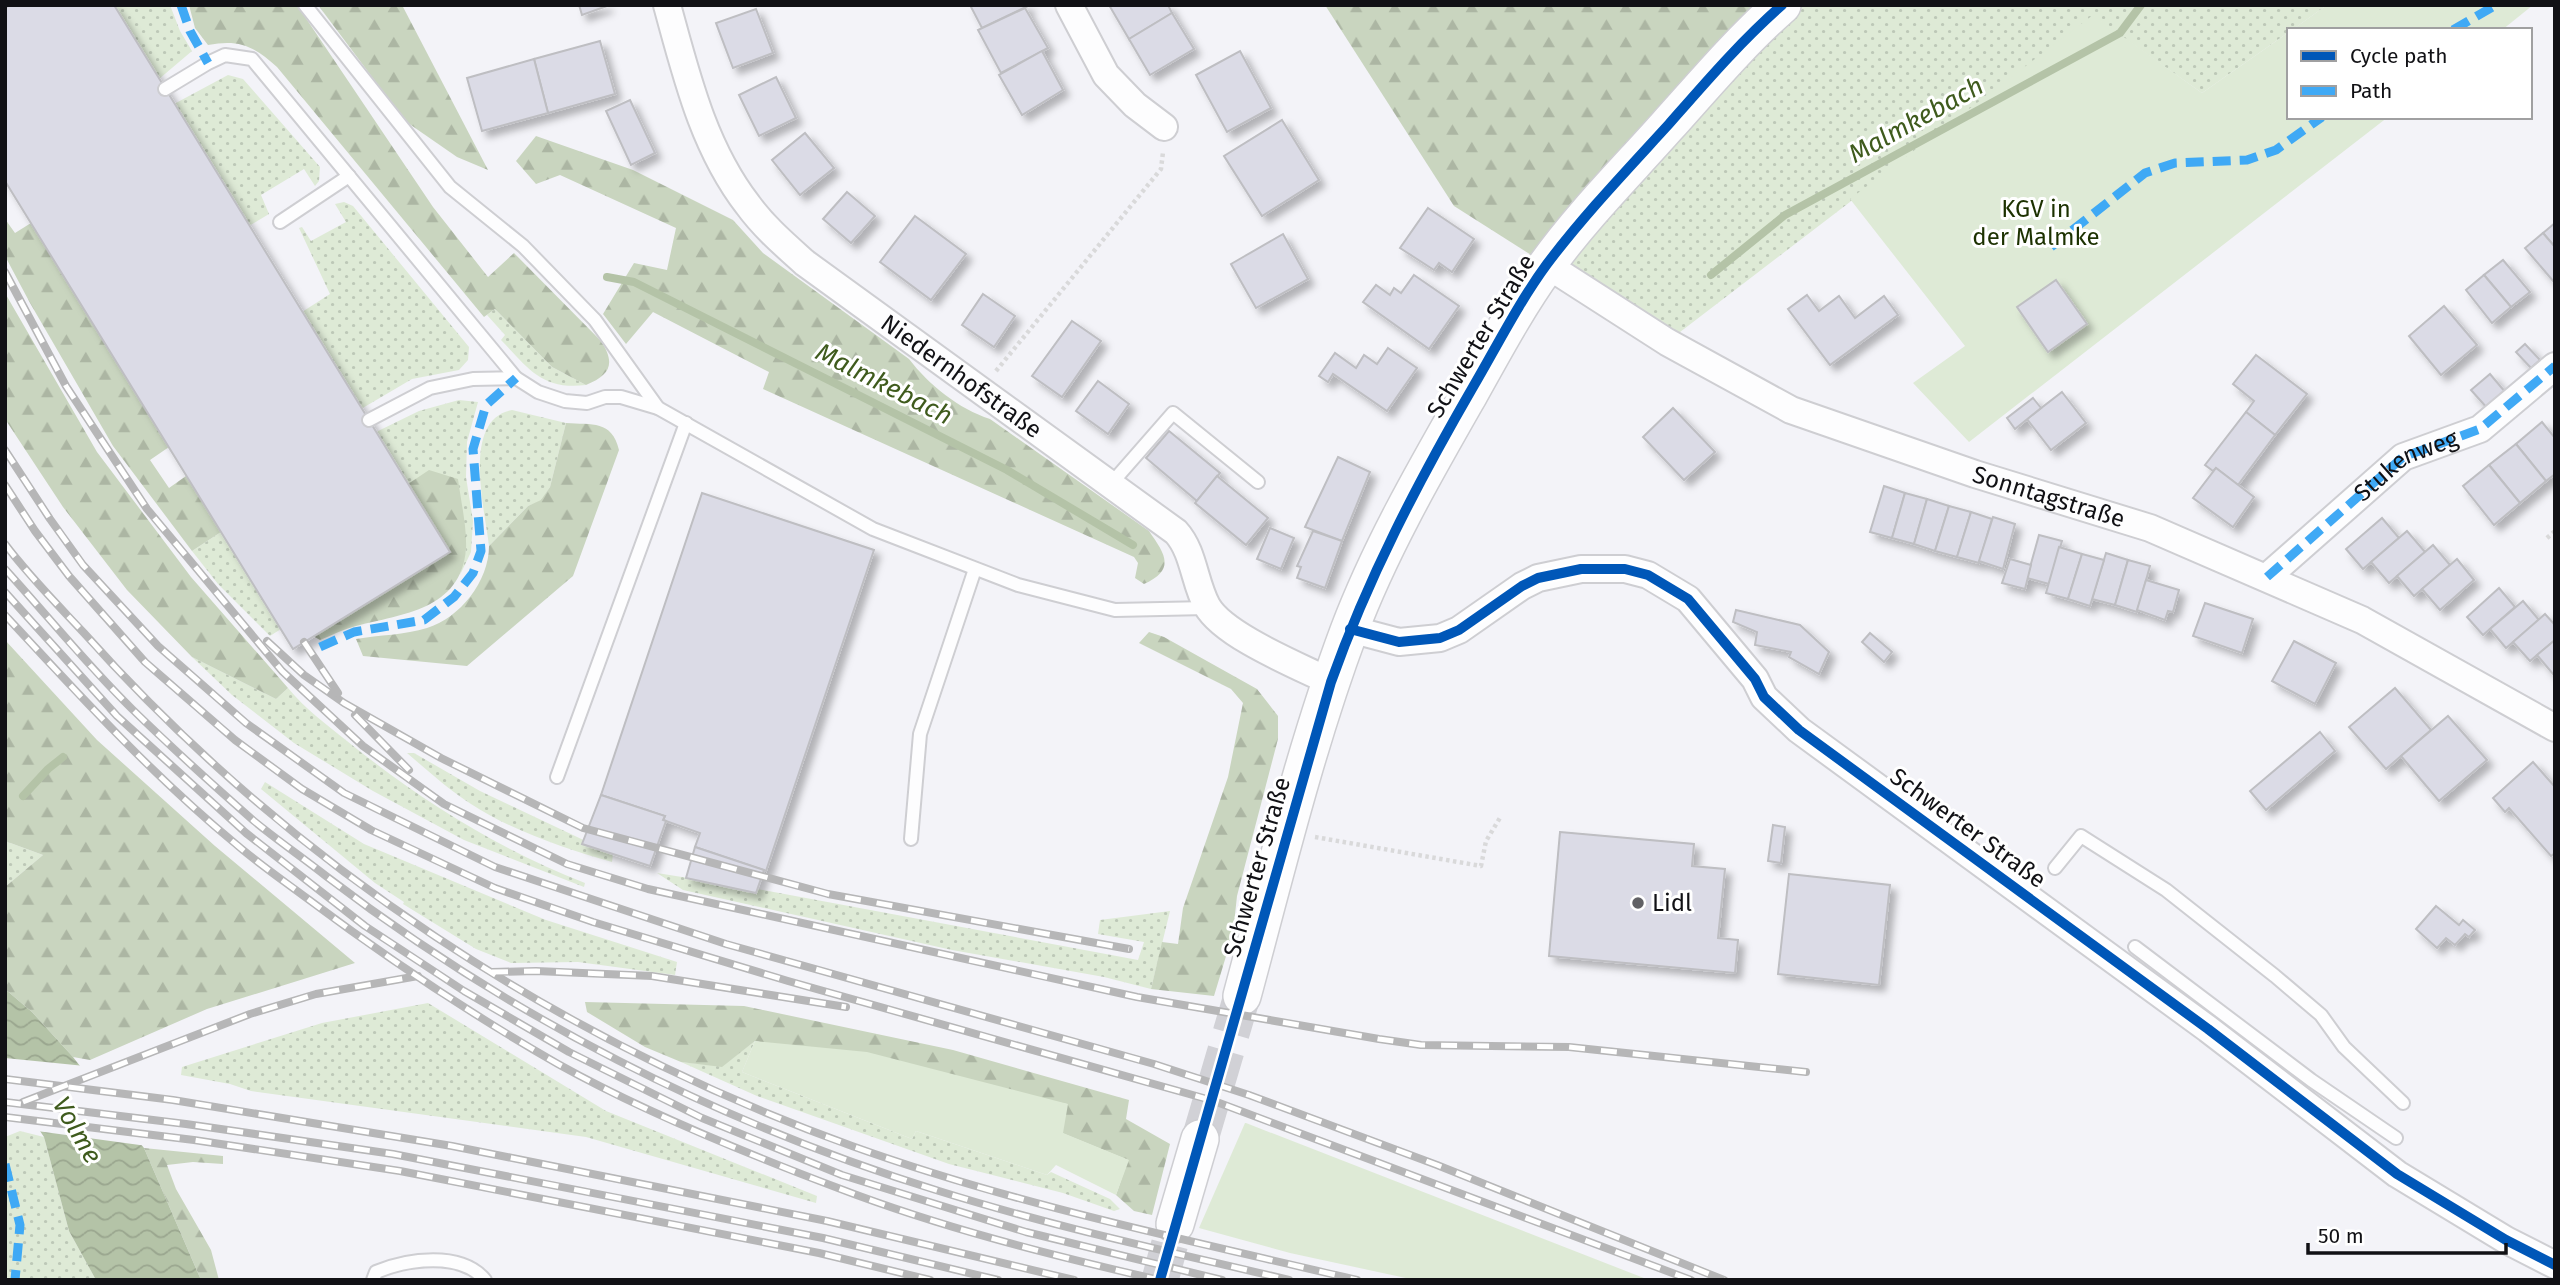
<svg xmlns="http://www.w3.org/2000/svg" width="2560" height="1285" font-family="'Fira Sans',sans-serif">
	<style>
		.grass { fill: url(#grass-dots) }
		.forest { fill: url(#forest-firs) }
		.garden { fill: #deead6 }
		.water { fill: url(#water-waves) }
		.pier { fill: #f3f3f8 }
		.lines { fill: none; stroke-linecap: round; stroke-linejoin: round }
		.stream { stroke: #b4c3a7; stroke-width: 8 }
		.building { fill: #dbdbe6; stroke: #bebec2; stroke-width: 2; filter: url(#shadow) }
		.secondary-tunnel { stroke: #d1d1d6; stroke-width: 37; stroke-dasharray: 37 18; stroke-linecap: butt }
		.service-casing { stroke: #ceced2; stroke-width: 16 }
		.minor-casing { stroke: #ceced2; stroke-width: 30 }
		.secondary-casing { stroke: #ceced2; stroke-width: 40 }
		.path { stroke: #d9d9da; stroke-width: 4.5; stroke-dasharray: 3.5 3.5; stroke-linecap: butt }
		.service { stroke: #fdfdfe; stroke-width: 12 }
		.minor { stroke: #fdfdfe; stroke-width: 26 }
		.secondary { stroke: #fdfdfe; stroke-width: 37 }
		.rail-casing { stroke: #b6b6b7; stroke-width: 8 }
		.rail { stroke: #fff; stroke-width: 5; stroke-dasharray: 16; stroke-linecap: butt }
		.quiet { stroke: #3fa9f5; stroke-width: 9; stroke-dasharray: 18 9; stroke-linecap: butt }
		.cycleway-casing { stroke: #fff; stroke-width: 15 }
		.cycleway { stroke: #0057b8; stroke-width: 10 }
		.poi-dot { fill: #606064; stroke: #fff; stroke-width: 2.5 }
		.labels { text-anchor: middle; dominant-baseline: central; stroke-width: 6; stroke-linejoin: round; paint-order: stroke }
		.park-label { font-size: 24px; fill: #1c3100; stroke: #fff }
		.street-label { font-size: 24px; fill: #111115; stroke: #fff }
		.poi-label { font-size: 24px; fill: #111115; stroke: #fff; text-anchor: start }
		.water-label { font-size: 26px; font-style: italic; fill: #3f5b1d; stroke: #fff }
	</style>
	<defs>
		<pattern id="grass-dots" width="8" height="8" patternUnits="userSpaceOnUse" patternTransform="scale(1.75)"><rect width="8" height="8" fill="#deead6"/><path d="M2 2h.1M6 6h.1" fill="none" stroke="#bdc8b7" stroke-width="1.8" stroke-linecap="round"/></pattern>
		<pattern id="forest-firs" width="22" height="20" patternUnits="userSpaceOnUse" patternTransform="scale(1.75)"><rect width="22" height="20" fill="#c9d5bf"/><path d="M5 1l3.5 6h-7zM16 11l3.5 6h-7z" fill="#acb6a3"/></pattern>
		<pattern id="water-waves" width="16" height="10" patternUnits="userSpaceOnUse" patternTransform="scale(1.75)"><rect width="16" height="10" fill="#b4c3a7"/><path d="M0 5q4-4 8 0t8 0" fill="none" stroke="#9aa68f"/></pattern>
		<filter id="shadow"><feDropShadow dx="6" dy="6" stdDeviation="3.5" flood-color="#0004"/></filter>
	</defs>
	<rect width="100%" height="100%" fill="#f3f3f8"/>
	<g class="grass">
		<path d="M114,5h56l10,26 12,20 -33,28z"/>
		<path d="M1782,5h545l-35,25h-3v2l-87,61 -109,-77 -426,326 -120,-77z"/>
		<path d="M228,75l15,4 77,88 -1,14 -4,5 -11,-17 -43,26 8,19 -20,12 -75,-122z"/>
		<path d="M344,202l9,4 116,141 -1,13 -9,10 -47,9 -51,30 -59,-97 28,-18 -31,-66 3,-1 9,14 35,-19 -11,-18z"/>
		<path d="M495,309l57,58 34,18c-44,5 -57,-16 -85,-45l4,-5 -18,-20z"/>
		<path d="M459,400l19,2 -11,40 -1,35 7,44 -2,31 -11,23 6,-26 -58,-65 -32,-52 43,-21z"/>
		<path d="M512,410l54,13 -16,64 -9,14 -13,5 -39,40c-4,-36 -28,-127 23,-136z"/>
		<path d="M221,532l60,97 -11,7 -52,-52 -26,-33z"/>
		<path d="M192,657l84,42 12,-11c17,21 38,36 59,53 73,59 151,108 238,142l-1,4 -120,-47 -91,-49 -79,-48 -62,-48z"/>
		<path d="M407,753h7l66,38 133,63 -1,8c-44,-12 -104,-33 -141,-58 -23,-15 -43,-33 -64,-51z"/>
		<path d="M265,782l99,62 182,76 131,42 -2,13 -97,-13 -67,1 -35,-14 -73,-45 1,-2 -29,-19 -114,-94z"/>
		<path d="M5,841l38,14 -38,32z"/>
		<path d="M657,873l106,17 375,70 6,-18 -46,-8 2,-14 70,-9 -19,78 -47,-12 -152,-27 -269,-60z"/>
		<path d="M428,1003l178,108 211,85 -1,7 -230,-66 -335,-46 -21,-7 -49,-9 1,-8 140,-44z"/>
		<path d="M755,1041l-13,31 170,67 4,-8 131,44 4,-3 59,27 10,10 -6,2 -51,-18 -114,-29 -192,-68 -76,-34 41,4z"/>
		<path d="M20,1131l24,6 25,94 27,49h-91v-143z"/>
	</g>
	<g class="forest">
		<path d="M189,5h108l136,202 55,70 26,-24 87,88c15,23 9,34 -15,44l-34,-18 -57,-58 -11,8 -207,-250c-23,-21 -38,-28 -69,-22l-13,-17z"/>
		<path d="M318,5h84l86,165 -31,-13 -52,-36z"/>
		<path d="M1325,5h457l-235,260 -93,-59z"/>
		<path d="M536,136l97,34 100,50 30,33 146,106c20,26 50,50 81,60l159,112c15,22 28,38 -5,53l-9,-6 3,-15 -4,-6 -371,-168 6,-17 -116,-60 -27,32 -23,-30 31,-51 33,7 9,-42 -116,-53 -24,9 -20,-23z"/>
		<path d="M5,219l10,14 16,-10 138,224 -19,13 19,28 17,-12 35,56 -29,19 -79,-105 -83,-143 -25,-47z"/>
		<path d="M5,293l92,159 94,125 97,111 -12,11 -84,-42 -65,-67 -64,-83 -58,-88z"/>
		<path d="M566,423c26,2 46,-3 53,27l-46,126 -106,90 -104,-10 -7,-17c23,-4 49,-4 71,-11 33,-10 62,-47 62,-82l39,-40 13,-6 9,-13z"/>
		<path d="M429,470l29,9c3,23 9,48 8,70 -5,61 -64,65 -110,77 -12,3 -24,9 -36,14l-7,-4 136,-83 -41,-69z"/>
		<path d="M1149,632l15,5 93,52 21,27v23l-41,157 -4,37 -19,63 -63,-7 11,-47 16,2 5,-36 45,-131 15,-74 -12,-14 -92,-46z"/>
		<path d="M5,640l92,100 118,106 140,117 -148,46 -117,51 -17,-3 -41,-45 -27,-23v-102l38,-32 -38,-14z"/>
		<path d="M585,1002l159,4 209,44 176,50 -3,19 44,25 -18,71 -18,-4 -18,-16 12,-35 -66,-27 5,-29 -312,-63 -33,26 -41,-5 -36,-15 -58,-35z"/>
		<path d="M144,1148l79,8v8l-30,-2 -26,3 9,24 35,61 8,30h-18z"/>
	</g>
	<g class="garden">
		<path d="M2327,5h206l-31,25h-210z"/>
		<path d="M2093,15l109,78 87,-61v85h99l-419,325 -56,-59 52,-37 -115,-147z"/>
		<path d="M755,1041l112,11 201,52 -5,29 66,27 -13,35 -60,-30 -9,10 -131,-44 -4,8 -170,-67z"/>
		<path d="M1245,1123h1l403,157h-234l-125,-27 -91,-25z"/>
	</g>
	<path class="water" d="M5,989l27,23 41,45 71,91 57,132h-105l-27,-49 -25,-94 -39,-58z"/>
	<path class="pier" d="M5,1058l80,8 62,80 -110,-15 -32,-46z"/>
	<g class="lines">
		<g class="stream">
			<path d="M1711,275l74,-60 335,-182 21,-28"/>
			<path d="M607,277l27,5 373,188 126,75"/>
			<path d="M23,796l25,-27 15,-12"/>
		</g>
	</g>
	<g class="building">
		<path d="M10,5h104l336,547 -157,97 -288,-468v-173z"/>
		<path d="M579,5h28v1l-25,9z"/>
		<path d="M970,5h60l-48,23z"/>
		<path d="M1109,5h59l4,8 -43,26z"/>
		<path d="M1025,8l23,40 -47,25 -23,-43z"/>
		<path d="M756,9l17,44 -40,15 -17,-45z"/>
		<path d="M1172,13l22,36 -44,26 -21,-36z"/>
		<path d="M600,41l15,53 -67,19 -14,-54z"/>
		<path d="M1042,51l21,39 -41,25 -23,-40z"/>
		<path d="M1240,51l31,57 -44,24 -31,-57z"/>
		<path d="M534,59l14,54 -66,18 -15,-53z"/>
		<path d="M776,77l20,41 -37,18 -20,-41z"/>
		<path d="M630,100l25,53 -24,12 -25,-54z"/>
		<path d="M1282,120l37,60 -57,36 -38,-60z"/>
		<path d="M805,133l29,35 -34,27 -28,-35z"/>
		<path d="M847,192l28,24 -24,27 -28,-24z"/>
		<path d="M1428,208l46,31 -22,33 -13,-9 -5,7 -34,-22z"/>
		<path d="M915,216l51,38 -35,46 -51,-38z"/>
		<path d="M2555,223v24l-12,-14z"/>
		<path d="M2543,233l12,14 -1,35 -29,-34z"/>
		<path d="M1283,234l25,45 -52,29 -25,-44z"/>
		<path d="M2503,260l27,32 -19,15 -27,-32z"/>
		<path d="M1414,275l45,31 -30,43 -66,-47 13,-17 14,10 4,-7 7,5z"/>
		<path d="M2484,275l27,32 -19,16 -26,-33z"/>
		<path d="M2056,280l31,44 -39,28 -31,-45z"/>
		<path d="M983,294l32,22 -21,31 -32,-22z"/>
		<path d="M1807,295l12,16 20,-15 16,22 29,-22 14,19 -68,50 -42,-56z"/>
		<path d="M2444,306l33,39 -36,30 -32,-39z"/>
		<path d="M1072,321l29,20 -39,56 -30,-21z"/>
		<path d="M2525,344l15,16 -9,8 -15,-16z"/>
		<path d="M1388,348l29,20 -30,43 -54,-37 -5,8 -9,-6 16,-23 21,15 8,-13 13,9z"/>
		<path d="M2256,355l51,39 -32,41 -29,-23 8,-11 -21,-17z"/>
		<path d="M2490,374l16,19 -18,16 -17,-19z"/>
		<path d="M1098,381l31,23 -21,30 -32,-23z"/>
		<path d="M2062,392l24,31 -35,27 -24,-31z"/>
		<path d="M2033,398l8,10 -26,21 -8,-11z"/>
		<path d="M1673,408l42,44 -31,28 -41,-43z"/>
		<path d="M2246,412l29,23 -37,50 -22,-17 -3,3 -8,-6z"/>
		<path d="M2542,422l13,16v36l-9,7 -30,-37z"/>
		<path d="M1169,431l51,42 -23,28 -51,-43z"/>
		<path d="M2516,444l30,37 -26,22 -31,-38z"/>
		<path d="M1338,457l32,15 -28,69 -37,-14z"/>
		<path d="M2489,465l31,38 -26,22 -31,-39z"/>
		<path d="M2216,468l38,29 -21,30 -40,-29z"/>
		<path d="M1217,476l51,42 -22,27 -51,-42z"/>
		<path d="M1884,486l21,7 -13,45 -22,-6z"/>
		<path d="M702,493l172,57 -108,321 -71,-24 5,-14 -37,-13 2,-4 -64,-21z"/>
		<path d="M1905,493l22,6 -13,45 -22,-6z"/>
		<path d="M1927,499l22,7 -14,45 -21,-7z"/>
		<path d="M1949,506l22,6 -14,45 -22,-6z"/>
		<path d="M1971,512l21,7 -13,44 -22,-6z"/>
		<path d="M1993,517l22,7 -12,45 -24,-8z"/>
		<path d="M2382,518l17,20 -36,31 -17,-20z"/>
		<path d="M1270,528l24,10 -13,31 -24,-10z"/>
		<path d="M1313,531l29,10 -17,47 -28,-10 4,-11 -4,-1z"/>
		<path d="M2407,531l18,21 -36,31 -18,-21z"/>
		<path d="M2039,535l23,6 -13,43 -22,-6z"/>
		<path d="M2433,545l17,20 -36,31 -17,-20z"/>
		<path d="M2059,547l23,7 -14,45 -22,-6z"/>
		<path d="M2106,553l22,7 -13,45 -23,-6z"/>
		<path d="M2082,554l22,6 -14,46 -22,-7z"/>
		<path d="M2010,559l21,6 -6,24 -23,-6z"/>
		<path d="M2457,559l17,21 -34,30 -18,-21z"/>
		<path d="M2128,560l22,6 -13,46 -22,-7z"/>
		<path d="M2146,580l33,10 -6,22 -5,-1 -3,9 -28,-10z"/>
		<path d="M2499,588l16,19 -32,28 -16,-18z"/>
		<path d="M2523,601l16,19 -33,28 -16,-19z"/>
		<path d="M2205,603l48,16 -11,34 -49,-17z"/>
		<path d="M1736,610l64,15 29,27 -10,22 -30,-17 2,-5 -36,-7 2,-13 -24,-10z"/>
		<path d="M2545,614l10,11v15l-25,21 -17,-19z"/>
		<path d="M1870,633l22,19 -8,10 -22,-20z"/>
		<path d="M2555,640v32l-2,2 -16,-19z"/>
		<path d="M2294,641l42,22 -21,41 -43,-23z"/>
		<path d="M2395,688l36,42 -45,39 -37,-42z"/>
		<path d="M2448,716l39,44 -48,41 -38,-45z"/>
		<path d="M2320,732l15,19 -69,59 -16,-19z"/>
		<path d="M2533,762l22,25v66l-4,3 -42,-48 -4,4 -12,-14z"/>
		<path d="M601,795l64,21 -2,4 3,1 -16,45 -68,-22z"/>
		<path d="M1773,825l12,2 -4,36 -13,-2z"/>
		<path d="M1560,832l134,12 -2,22 33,3 -7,69 20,2 -3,33 -186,-17z"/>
		<path d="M695,847l69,23 -8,23 -70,-15z"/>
		<path d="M1789,874l101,11 -11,100 -101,-11z"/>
		<path d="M2436,906l23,19 4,-5 12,10 -6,7 -4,-3 -10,11 -9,-7 -9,10 -21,-19z"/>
	</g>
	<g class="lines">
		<g class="secondary-tunnel">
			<path d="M1200,1139l42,-143"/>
			<path d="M1160,1280l15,-56"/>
		</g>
		<g class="service-casing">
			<g id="service">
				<path d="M305,5l145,182 73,59 72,74 63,88"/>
				<path d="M165,89l43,-26 17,-8 27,4 264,319"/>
				<path d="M280,222l69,-46"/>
				<path d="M369,420l61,-32 43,-9 43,-1 22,14 27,9 22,2 18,-6h16l37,11 215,121 145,56 97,25 92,-2"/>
				<path d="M1110,485l63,-72 85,69"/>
				<path d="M557,777l129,-354"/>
				<path d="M911,839l9,-105 55,-165"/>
				<path d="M2055,868l26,-32 85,54 109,86 46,39 23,32 59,56"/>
				<path d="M2135,947l176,133 85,58"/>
				<path d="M373,1280l3,-8c31,-13 85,-21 109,8"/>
			</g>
		</g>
		<g class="minor-casing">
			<g id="minor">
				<path id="s1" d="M667,5c19,69 36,142 81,200 16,22 37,40 57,58l371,269c18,20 18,50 31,74 17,30 92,60 124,76"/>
				<path d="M1069,5l37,70 29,30 29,22"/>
				<path id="s2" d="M1547,265l120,77 124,68 184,64 175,54 212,92 193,108"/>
				<path id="s3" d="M2267,577l136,-120 77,-28 75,-63"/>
				<path d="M1350,629l49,13 41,-4 19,-8 63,-44 16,-8 43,-9h44l23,6 40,24 67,80 9,18 35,33 409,299 189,145 109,66 49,25"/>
			</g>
		</g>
		<g class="secondary-casing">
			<g id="secondary">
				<path d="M1242,996c33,-122 63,-247 107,-365 31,-82 76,-160 120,-237 24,-43 48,-88 77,-128 36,-50 80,-94 121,-140 37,-41 73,-84 115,-121"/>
				<path d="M1175,1224l25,-85"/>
			</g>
		</g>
		<g class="path">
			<path d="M996,371l165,-202 2,-17"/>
			<path d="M2547,538l8,-7"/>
			<path d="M1315,837l166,29 5,-25 15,-25"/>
		</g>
		<use href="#service" class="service"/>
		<use href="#minor" class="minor"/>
		<use href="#secondary" class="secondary"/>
		<g class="rail-casing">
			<g id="rail">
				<path d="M5,272l61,114 81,123 135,162 81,75 81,58 123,60 81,25 489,108 242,42 42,6 148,2 237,25"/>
				<path d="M5,450l45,69 33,46 75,81 88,77 98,70 151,74 231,77 428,120 95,31 188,70 287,115"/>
				<path d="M5,485l30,46 34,45 76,86 90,78 67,49 69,41 124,58 98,34 195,59 426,120 477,179"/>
				<path d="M5,544c24,32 52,60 79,89 207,232 476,408 768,513 164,59 336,94 505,134"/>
				<path d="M5,569c42,46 82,96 127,140 39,38 81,76 122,112 23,19 48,36 72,55 183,140 392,247 613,315 115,36 233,61 350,89"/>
				<path d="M5,592l112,124 129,117 119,93 99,65 105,61 133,66 140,57 184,57 196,48"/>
				<path d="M5,615c74,80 148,161 232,230 22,19 47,36 71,54 80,60 163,115 250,165 86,48 187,89 280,124 104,40 213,67 321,92"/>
				<path d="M267,641l37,34 40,28 97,55 142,70 245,66 301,55"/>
				<path d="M304,642l34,51"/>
				<path d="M355,715l54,55"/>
				<path d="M492,972l44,-1 116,5 194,31"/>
				<path d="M5,1079l168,21 279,46 375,75 247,59"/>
				<path d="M5,1102l181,22 207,30 430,84 175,42"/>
				<path d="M23,1102l227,-88 66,-20 102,-18"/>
				<path d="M5,1117l189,23 206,31 419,82 111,27"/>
			</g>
		</g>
		<use href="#rail" class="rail"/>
		<g class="quiet">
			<path d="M181,5l9,26 18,32"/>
			<path d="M2453,30l43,-25"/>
			<path d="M2051,247l94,-74 30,-10 72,-3 29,-10 46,-33"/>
			<path d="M2267,577l136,-120 77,-28 75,-63"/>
			<path d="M320,647l34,-15 70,-12 30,-23 19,-24 8,-22 -8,-102 13,-44 30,-27"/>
			<path d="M5,1164l15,61 -5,55"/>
		</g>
		<g class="cycleway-casing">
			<g id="cycleway">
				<path d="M1350,629l49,13 41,-4 19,-8 63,-44 16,-8 43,-9h44l23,6 40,24 67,80 9,18 35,33 409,299 189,145 109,66 49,25"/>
				<path d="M1160,1280l171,-598c37,-104 87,-200 142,-295 24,-41 46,-85 74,-123 37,-49 80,-94 122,-140 36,-41 71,-82 113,-119"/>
			</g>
		</g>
		<use href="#cycleway" class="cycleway"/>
	</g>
	<circle class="poi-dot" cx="1638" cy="903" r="7"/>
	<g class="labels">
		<g class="park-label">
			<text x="2036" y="209">KGV in<tspan x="2036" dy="28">der Malmke</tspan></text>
		</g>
		<g class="street-label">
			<text transform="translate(1481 336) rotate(-59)">Schwerter Straße</text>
			<text stroke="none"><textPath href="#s1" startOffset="492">Niedernhofstraße</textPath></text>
			<text stroke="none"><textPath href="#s3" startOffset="180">Stukenweg</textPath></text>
			<text stroke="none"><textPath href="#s2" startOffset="556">Sonntagstraße</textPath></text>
			<text transform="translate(1968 828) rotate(36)">Schwerter Straße</text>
			<text transform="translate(1257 867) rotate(-74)">Schwerter Straße</text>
		</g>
		<g class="poi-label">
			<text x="1652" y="903">Lidl</text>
		</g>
		<g class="water-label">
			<text transform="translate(1916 120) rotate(-29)">Malmkebach</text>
			<text transform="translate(884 384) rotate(27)">Malmkebach</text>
			<text transform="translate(77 1130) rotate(60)">Volme</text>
		</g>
	</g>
	<rect width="2560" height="1285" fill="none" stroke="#111115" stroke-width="14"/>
	<rect x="2287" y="28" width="245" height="91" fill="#ffffff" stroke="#a0a0a1" stroke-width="2"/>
	<rect x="2301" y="51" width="35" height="10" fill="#0057b8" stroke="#a0a0a1" stroke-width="2"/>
	<text x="2350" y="63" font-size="21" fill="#111115">Cycle path</text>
	<rect x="2301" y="86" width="35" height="10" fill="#3fa9f5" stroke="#a0a0a1" stroke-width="2"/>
	<text x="2350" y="98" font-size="21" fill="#111115">Path</text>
	<path d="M2308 1243v10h198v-10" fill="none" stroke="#111115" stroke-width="3.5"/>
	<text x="2318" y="1243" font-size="21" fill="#111115" stroke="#ffffff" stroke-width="5" paint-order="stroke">50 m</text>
</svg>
